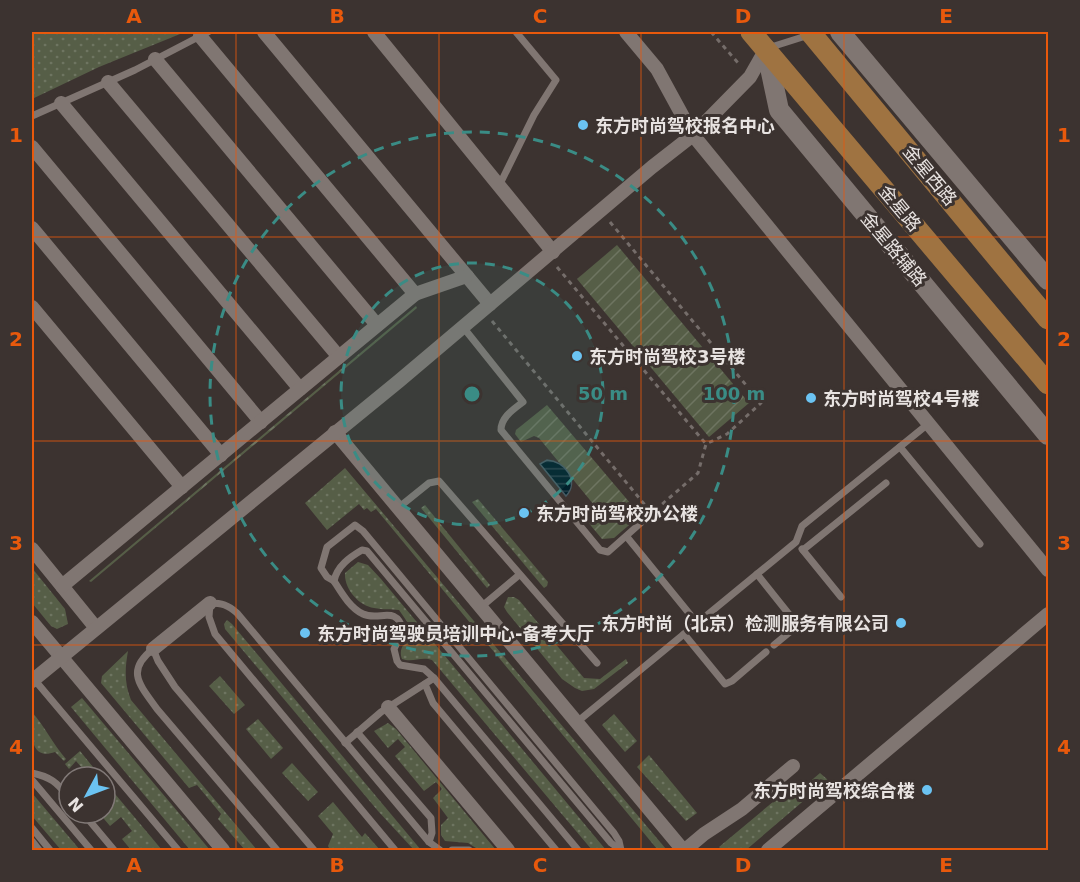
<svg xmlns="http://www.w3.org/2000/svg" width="1080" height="882" font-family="'DejaVu Sans','Noto Sans SC',sans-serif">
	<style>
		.grass { fill: url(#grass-dots) }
		.forest { fill: url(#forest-firs) }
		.garden { fill: url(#garden-furrows) }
		.water { fill: url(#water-rules); stroke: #465a62; stroke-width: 1.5 }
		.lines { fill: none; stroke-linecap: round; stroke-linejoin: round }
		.path { stroke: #756d6a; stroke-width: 3; stroke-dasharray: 4.5 4.5; stroke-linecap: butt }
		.lane { stroke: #807672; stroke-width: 7 }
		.street { stroke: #807672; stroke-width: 14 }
		.secondary { stroke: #807672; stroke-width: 20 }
		.primary { stroke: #9f7341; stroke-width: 21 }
		.grid { fill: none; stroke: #e8590c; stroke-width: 1.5; stroke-opacity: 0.55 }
		.ring { fill: none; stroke: #3a8c85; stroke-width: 3; stroke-dasharray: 10 8 }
		.poi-dot { fill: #6bc3f2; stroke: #3c3330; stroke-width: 2 }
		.labels { text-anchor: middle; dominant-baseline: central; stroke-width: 6; stroke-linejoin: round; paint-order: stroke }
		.poi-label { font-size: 18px; font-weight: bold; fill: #e8e3e1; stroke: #3c3330; text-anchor: start }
		.street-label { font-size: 18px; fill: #e8e3e1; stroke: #3c3330 }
		.centre { fill: #3a8c85; stroke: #3c3330; stroke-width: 3 }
		.ring-label { font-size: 18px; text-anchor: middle; font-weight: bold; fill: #3a8c85; stroke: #3c3330; stroke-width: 6; stroke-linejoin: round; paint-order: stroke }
		.neatline { fill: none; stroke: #e8590c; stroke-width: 2 }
		.grid-label { font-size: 20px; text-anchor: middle; font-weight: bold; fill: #e8590c }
	</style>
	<defs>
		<pattern id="grass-dots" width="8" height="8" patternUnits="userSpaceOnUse" patternTransform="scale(1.5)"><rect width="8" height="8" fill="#565e47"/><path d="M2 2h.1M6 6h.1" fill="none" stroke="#6e7561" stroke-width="1.8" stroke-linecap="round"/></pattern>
		<pattern id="forest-firs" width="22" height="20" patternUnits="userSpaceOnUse" patternTransform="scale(1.5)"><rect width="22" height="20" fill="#565e47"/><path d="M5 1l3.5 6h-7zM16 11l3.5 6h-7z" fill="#6e7561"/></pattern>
		<pattern id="garden-furrows" width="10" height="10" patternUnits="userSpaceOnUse" patternTransform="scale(1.5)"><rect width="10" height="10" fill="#565e47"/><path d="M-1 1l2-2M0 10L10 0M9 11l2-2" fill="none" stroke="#6e7561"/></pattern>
		<pattern id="water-rules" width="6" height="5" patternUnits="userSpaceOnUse" patternTransform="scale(1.5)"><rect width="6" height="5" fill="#01202b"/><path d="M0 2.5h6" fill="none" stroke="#264049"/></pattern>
	</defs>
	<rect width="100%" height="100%" fill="#3c3330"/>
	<g class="grass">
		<path d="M32,32h153l-86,35 -67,32z"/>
		<path d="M345,468l321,381 -2,1h-8l1,-1 -281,-340 -5,3 -4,-4 -3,2 -5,-6 -32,26 -22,-27z"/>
		<path d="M478,499l70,83 -1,4 -3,2 -72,-86z"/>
		<path d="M425,505l65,80 -3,3 -66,-80z"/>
		<path d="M358,562l10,3 13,14 225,271h-14l-160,-190c-11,-4 -19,3 -30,-1 -4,-11 3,-16 9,-24l-1,-9 -11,-16c-8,-1 -16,0 -25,-2 -15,-2 -30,-19 -29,-35z"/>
		<path d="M32,568l33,41 3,15 -11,5 -6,-3 -19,-23z"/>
		<path d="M508,597h6l5,3 65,78 16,1 26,-20 2,4 -34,26 -12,2 -7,-3 -13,-9 -55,-67 -3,-5z"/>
		<path d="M227,620l5,4 189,226h-7l-36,-39 -153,-182 -1,-5z"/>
		<path d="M128,651c-3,17 -4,32 3,49l126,150h-12l-27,-31 3,-5 -24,-29 -8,3 -88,-105 1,-7z"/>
		<path d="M220,676l25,29 -11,9 -25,-28z"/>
		<path d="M82,698l128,152h-20l-119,-143z"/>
		<path d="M32,712c13,15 21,32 34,47l-2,2 -9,-9c-27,10 -24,-24 -23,-40z"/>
		<path d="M614,714l23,27 -12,11 -23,-27z"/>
		<path d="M258,719l25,29 -12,11 -25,-30z"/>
		<path d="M388,723l8,6 100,121h-17l-11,-7 -23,-2 -4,-6v-10l7,-7 -15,-20 9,-9 -6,-7 -12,9 -29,-35 10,-9 -7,-8 -10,9 -14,-17z"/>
		<path d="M80,751l21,26h-11l-14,-16 -7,8 -4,-5z"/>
		<path d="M649,755l48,58 -11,8 -49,-54z"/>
		<path d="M292,763l26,29 -10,9 -26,-28z"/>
		<path d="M820,773l8,7 -82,70h-24l-3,-3 67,-56h13z"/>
		<path d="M105,782l57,68h-31l-9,-11 10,-8 -11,-14 -11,9 -11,-13h6z"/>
		<path d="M32,793l48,57h-19l-29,-34z"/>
		<path d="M333,802l29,35 3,-4 15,17h-50l-2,-4 5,-12 -15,-18z"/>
	</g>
	<path class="forest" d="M416,306l1,2 -326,274 -2,-1z"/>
	<g class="garden">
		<path d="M617,245l132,158 -40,34 -132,-158z"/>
		<path d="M547,405l89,105v9l-22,19 -12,1 -15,-18 7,-16 -55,-67 -5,-2 -13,6 -6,-8 1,-4z"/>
	</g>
	<path class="water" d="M547,460c18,1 33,21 19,36l-26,-32z"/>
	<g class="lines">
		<g class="path">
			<path d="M711,32l28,32"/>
			<path d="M610,222l151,181 -34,31 -21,10 -8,29 -38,33"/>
			<path d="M557,267l149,177"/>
			<path d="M492,321l153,184"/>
		</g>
		<g class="lane">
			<path d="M768,48l41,-13"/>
			<path d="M32,116l103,-46 73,-38"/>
			<path d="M499,186l35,-71 22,-35 -40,-48"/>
			<path d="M463,327l60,75c-9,7 -22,15 -22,28l99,120 8,2 44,-39"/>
			<path d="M900,447l80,97"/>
			<path d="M398,508l31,-25 10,-2 158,182"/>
			<path d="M627,537l70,86"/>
			<path d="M802,549l39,48"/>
			<path d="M803,550l83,-67"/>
			<path d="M757,574l39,49 1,3 -23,19"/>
			<path d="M334,581l-7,-4 -6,-9 6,-21 28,-22 8,6 251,302 5,8 2,9"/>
			<path d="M481,607l38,-32"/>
			<path d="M684,634l41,50 7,-3 34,-29"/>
			<path d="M33,678l145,172"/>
			<path d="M425,684l8,19 123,147"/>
			<path d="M577,722l219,-180 6,-16 126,-102"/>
			<path d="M357,732l74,86 1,15 -3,9"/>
			<path d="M345,743l36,-31 53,-34"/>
			<path d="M32,773c19,4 24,9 37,24"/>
			<path d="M32,780l59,70"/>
			<path d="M83,813l31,37"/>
			<path d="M32,828l18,22"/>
			<path d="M32,841l7,9"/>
			<path d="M277,850l-120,-141c-17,-24 -32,-38 -4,-60l5,12 17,26 139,163"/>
			<path d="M395,850l-180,-216 -6,-17 1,-14c12,0 18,2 27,10l192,229 11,8"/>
			<path d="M452,850h17"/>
			<path d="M578,850l-144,-172 -10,-9 -24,-4 -3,-4 -3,-12 9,-19c-7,-26 -24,-8 -40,-16 -13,-6 -22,-22 -29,-33 3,-15 16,-24 28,-31l5,1 244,292 10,7"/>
		</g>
		<g class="street">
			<path d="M264,32l226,272"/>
			<path d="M374,32l179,220"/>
			<path d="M626,32l31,37 36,66 355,435"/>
			<path d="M200,36l215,258"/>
			<path d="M155,59l222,266"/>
			<path d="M108,82l231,275"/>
			<path d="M61,103l239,286"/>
			<path d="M32,147l229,275"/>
			<path d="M32,228l189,227"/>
			<path d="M32,307l150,180"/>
			<path d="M335,432l348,418"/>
			<path d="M32,549l64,79"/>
			<path d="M62,586l353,-292 52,-18"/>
			<path d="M32,622l191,228"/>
			<path d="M153,649l57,-46"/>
			<path d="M32,681l367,-300 253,-214 41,-32 57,-58 16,-28"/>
			<path d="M388,707l120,143"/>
			<path d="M685,850l19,-16 38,-25 51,-43"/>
			<path d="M768,850l280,-236"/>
		</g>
		<g class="secondary">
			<path d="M840,32l208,248"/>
			<path d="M766,49l13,61 269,325"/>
		</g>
		<g class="primary">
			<path d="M751,32l297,352"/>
			<path d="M810,32l238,287"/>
		</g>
	</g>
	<path class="grid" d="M236,32v818M439,32v818M641,32v818M844,32v818M32,237h1016M32,441h1016M32,645h1016"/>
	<circle cx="472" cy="394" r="131" fill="#3a8c85" fill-opacity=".12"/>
	<g class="ring">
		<circle cx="472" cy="394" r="131"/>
		<circle cx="472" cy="394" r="262"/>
	</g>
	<g class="poi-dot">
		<circle cx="583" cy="125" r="6"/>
		<circle cx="577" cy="356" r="6"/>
		<circle cx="811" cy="398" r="6"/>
		<circle cx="524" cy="513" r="6"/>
		<circle cx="901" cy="623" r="6"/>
		<circle cx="305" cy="633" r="6"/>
		<circle cx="927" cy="790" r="6"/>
	</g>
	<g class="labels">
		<g class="poi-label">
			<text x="595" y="125">东方时尚驾校报名中心</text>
			<text x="589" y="356">东方时尚驾校3号楼</text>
			<text x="823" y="398">东方时尚驾校4号楼</text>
			<text x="536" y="513">东方时尚驾校办公楼</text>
			<text x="889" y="623" text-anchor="end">东方时尚（北京）检测服务有限公司</text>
			<text x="317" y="633">东方时尚驾驶员培训中心-备考大厅</text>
			<text x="915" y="790" text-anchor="end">东方时尚驾校综合楼</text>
		</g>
		<g class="street-label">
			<text transform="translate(930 175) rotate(50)">金星西路</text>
			<text transform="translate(900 208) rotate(50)">金星路</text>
			<text transform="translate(894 249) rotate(50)">金星路辅路</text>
		</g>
	</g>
	<circle cx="472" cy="394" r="9" class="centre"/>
	<g class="ring-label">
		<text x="603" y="400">50 m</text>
		<text x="734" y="400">100 m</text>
	</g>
	<rect width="1080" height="882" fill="none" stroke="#3c3330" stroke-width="66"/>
	<g transform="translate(87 795) rotate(229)"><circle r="28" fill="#3c3330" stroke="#817977" stroke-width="1.5"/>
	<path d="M0-4.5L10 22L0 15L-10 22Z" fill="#6bc3f2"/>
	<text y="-9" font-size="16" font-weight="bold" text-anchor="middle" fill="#e8e3e1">N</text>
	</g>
	<rect x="33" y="33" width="1014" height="816" class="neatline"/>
	<g class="grid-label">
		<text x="134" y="23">A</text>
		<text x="337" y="23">B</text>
		<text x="540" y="23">C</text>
		<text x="743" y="23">D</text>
		<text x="946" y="23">E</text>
		<text x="16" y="142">1</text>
		<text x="1064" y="142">1</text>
		<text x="16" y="346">2</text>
		<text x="1064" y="346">2</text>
		<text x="16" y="550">3</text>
		<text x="1064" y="550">3</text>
		<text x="16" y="754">4</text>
		<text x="1064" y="754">4</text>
		<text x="134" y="872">A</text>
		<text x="337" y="872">B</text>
		<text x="540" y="872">C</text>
		<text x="743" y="872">D</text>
		<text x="946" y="872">E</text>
	</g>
</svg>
